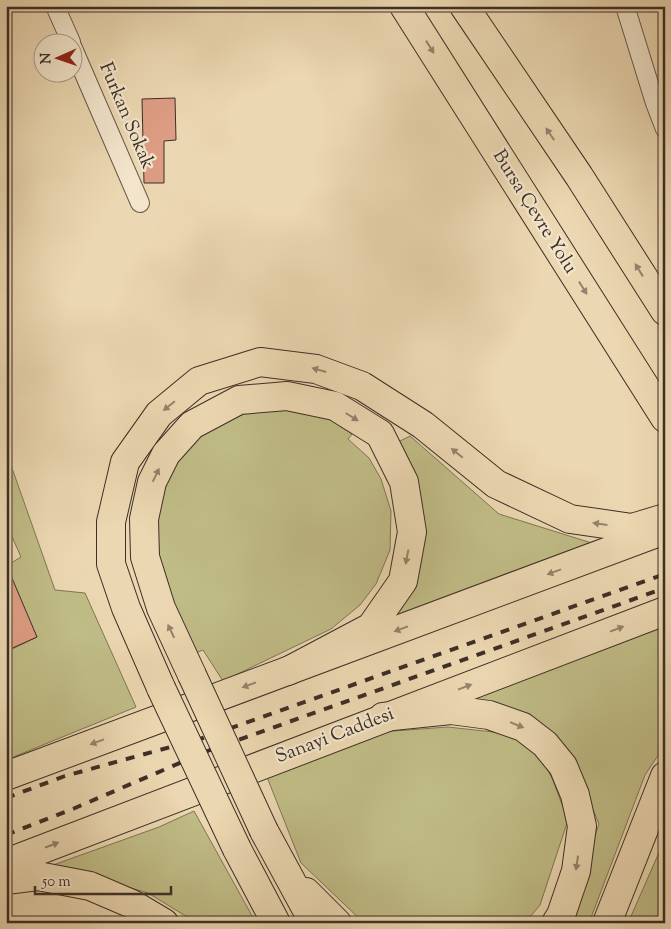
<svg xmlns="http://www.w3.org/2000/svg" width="671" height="929" font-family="'Sorts Mill Goudy',serif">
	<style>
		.green { fill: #c0bc86; stroke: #7e7656 }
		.building { fill: #dd9d84; stroke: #3d2f26 }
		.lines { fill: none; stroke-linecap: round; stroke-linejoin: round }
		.minor-casing { stroke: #685949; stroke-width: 20 }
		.trunk-casing { stroke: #3d2f26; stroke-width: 30 }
		.motorway-casing { stroke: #3d2f26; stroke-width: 30 }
		.minor { stroke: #f2e5cc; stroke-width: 18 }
		.trunk { stroke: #ebd7b1; stroke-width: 28 }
		.motorway { stroke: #ebd7b1; stroke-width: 28 }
		.rail { stroke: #3d2f26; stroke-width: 4; stroke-dasharray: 9 9; stroke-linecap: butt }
		.motorway-bridge-casing { stroke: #3d2f26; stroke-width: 30; stroke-linecap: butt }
		.motorway-bridge { stroke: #ebd7b1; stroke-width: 28 }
		.oneway { fill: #94836c }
		.labels { text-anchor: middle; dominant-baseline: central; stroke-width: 4.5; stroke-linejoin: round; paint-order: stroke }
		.street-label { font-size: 19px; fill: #3d2f26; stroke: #f2e5cc }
	</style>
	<rect width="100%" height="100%" fill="#ebd7b1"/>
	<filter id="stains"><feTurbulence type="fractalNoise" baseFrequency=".004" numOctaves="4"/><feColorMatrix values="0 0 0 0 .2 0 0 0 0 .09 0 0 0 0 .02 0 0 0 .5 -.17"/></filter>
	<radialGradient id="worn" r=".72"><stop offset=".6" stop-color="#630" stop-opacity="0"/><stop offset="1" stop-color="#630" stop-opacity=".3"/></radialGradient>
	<g class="green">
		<path d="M294,410l34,8 24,16 -4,5 21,19 12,21 10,32 -1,39 -14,34 -16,21 -29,24 -108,52 -20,-31 -7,3 -38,-81 -6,-35 8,-46 25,-43 33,-24 34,-13z"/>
		<path d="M410,436l89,78 96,30 -208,76 22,-31 -15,-145z"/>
		<path d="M6,451l49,139 30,3 51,114 -130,53v-108l31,-15 -31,-67v-4l15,-9 -11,-25 -4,1z"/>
		<path d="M665,608v137l-20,30 -56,148h-24l34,-99 -22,-53 -44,-48 -115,-27z"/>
		<path d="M448,727l81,9 23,42 16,42 -28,85 -15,18h-161l-63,-60 -38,-96 117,-35z"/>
		<path d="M194,811l62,112h-59l-49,-30 -95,-28 106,-38z"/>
		<path d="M665,839v84h-37z"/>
	</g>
	<g class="building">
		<path d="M175,98l1,42 -12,1v42h-20l-2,-84z"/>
		<path d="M6,564l31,73 -31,14z"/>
	</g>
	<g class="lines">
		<g class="minor-casing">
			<g id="minor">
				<path d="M55,6l16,36"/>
				<path d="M625,6l30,97 10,26"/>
				<path d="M72,46l68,157"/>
			</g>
		</g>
		<g class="trunk-casing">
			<g id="trunk">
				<path d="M6,776l659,-246"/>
				<path d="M6,863l659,-252"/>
			</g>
		</g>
		<g class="motorway-casing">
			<g id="motorway">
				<path d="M404,6l261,412"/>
				<path d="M464,6l115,170 86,135"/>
				<path d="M192,675l-31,-67 -16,-51 -1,-38 8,-37 14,-28 26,-29 47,-25 48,-4 48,10 45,28 24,48 8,50 -9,49 -32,46 -83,44"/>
				<path d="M161,688l-35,-80 -15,-44v-42l14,-60 34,-48 40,-33 61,-19 56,7 46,17 61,39 73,59 74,35 62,9 33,-10"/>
				<path d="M383,717l68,-7 38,5 34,12 22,17 18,22 12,29 7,31 -6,45 -15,44 -5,8"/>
				<path d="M264,831l50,92"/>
				<path d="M237,849l39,74"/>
				<path d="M6,880l32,-4 52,10 42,18 32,19"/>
				<path d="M306,892l31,31"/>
				<path d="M607,923l58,-147"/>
			</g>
		</g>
		<use href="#minor" class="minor"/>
		<use href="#trunk" class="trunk"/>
		<use href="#motorway" class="motorway"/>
		<g class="rail">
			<path d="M6,798l59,-22 138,-38 462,-164"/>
			<path d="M6,835l69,-27 135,-58 455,-162"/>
		</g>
		<g class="motorway-bridge-casing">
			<g id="motorway-bridge">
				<path d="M192,675l72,156"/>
				<path d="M161,688l76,161"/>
			</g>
		</g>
		<use href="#motorway-bridge" class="motorway-bridge"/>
	</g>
	<defs><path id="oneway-solid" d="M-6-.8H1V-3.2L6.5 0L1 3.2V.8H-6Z" transform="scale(1.25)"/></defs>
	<g class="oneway">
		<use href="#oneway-solid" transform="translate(430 47) rotate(58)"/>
		<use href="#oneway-solid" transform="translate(550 134) rotate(-124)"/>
		<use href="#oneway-solid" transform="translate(639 270) rotate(-122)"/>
		<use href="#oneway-solid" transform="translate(583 288) rotate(58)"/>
		<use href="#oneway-solid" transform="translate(319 370) rotate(-164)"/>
		<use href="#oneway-solid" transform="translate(169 406) rotate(141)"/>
		<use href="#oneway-solid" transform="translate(352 417) rotate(32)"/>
		<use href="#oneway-solid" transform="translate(457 453) rotate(-141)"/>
		<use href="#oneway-solid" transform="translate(156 475) rotate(-64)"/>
		<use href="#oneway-solid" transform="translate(600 524) rotate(-172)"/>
		<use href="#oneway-solid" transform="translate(407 557) rotate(101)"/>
		<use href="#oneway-solid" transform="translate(554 572) rotate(160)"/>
		<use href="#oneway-solid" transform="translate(401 629) rotate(160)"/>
		<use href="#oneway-solid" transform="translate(617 629) rotate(-21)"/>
		<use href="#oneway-solid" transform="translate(171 631) rotate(-115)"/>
		<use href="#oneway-solid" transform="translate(249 685) rotate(160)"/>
		<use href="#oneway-solid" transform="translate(465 687) rotate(-21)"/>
		<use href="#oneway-solid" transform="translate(517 725) rotate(22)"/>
		<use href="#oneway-solid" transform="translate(97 742) rotate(160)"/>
		<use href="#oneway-solid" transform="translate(52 845) rotate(-21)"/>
		<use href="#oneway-solid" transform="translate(577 863) rotate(98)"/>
	</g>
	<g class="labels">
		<g class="street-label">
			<text transform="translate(126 116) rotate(67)">Furkan Sokak</text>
			<text transform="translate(534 212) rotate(58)">Bursa Çevre Yolu</text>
			<text transform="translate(335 736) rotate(-21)">Sanayi Caddesi</text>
		</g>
	</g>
	<rect width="671" height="929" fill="none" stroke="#ebd7b1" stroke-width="25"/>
	<rect x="8" y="8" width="656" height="914" fill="none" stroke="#3d2f26" stroke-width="2.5"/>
	<rect x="12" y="12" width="646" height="904" fill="none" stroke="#3d2f26"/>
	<g transform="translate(58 58) rotate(268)"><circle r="24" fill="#f2e5cc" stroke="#aa9c8a"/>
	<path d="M0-4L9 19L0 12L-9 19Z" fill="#8f2418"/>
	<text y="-8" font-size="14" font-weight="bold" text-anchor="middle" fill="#3d2f26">N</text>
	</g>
	<path d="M35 886v8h136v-8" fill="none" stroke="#3d2f26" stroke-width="2.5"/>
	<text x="42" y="886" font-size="15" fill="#3d2f26" stroke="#f2e5cc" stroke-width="4" paint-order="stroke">50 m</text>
	<rect width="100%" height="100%" filter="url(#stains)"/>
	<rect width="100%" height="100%" fill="url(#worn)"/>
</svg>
